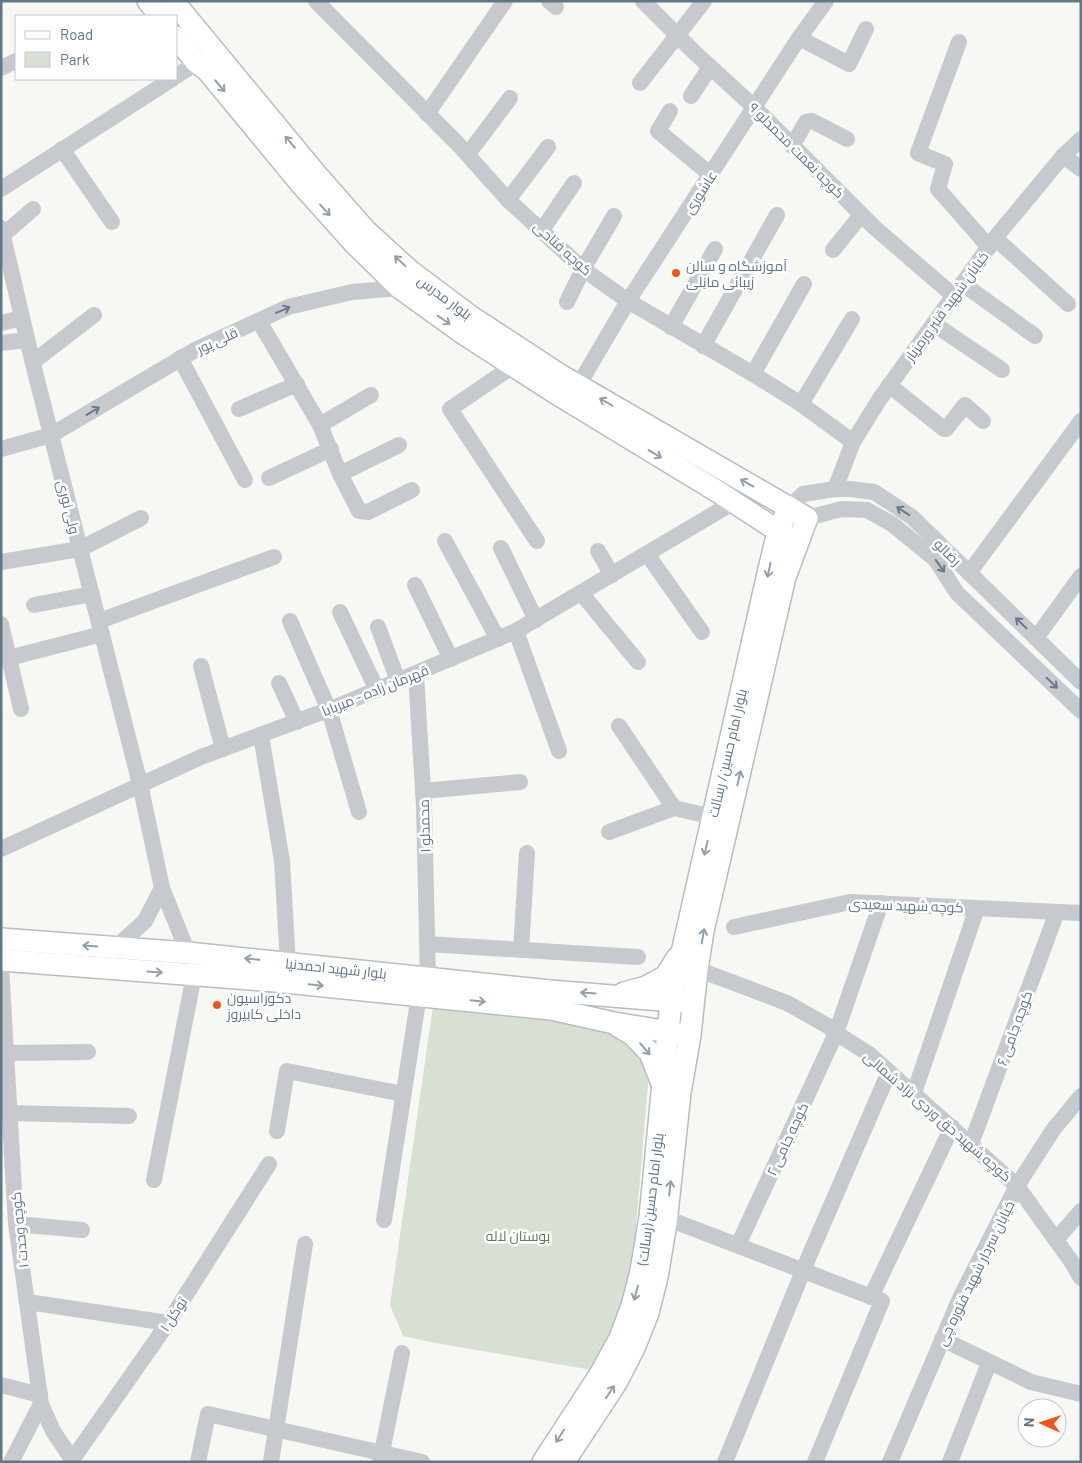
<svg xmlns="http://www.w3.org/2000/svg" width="1082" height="1463" font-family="Barlow,Cairo,sans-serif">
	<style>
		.green { fill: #d8e0d4 }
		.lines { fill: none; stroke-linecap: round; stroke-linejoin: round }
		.major-casing { stroke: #b9bdc1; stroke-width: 24 }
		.minor { stroke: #c6cace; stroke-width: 16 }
		.major { stroke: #fff; stroke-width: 21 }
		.oneway { stroke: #929fac }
		.oneway2 { stroke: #687a8c }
		.poi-dot { fill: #f45317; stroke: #fff; stroke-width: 2 }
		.labels { text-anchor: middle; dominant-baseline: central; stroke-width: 5; stroke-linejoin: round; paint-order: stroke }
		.street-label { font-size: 14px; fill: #637688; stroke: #fff }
		.poi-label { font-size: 14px; fill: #637688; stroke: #fff; text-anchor: start }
		.park-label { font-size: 14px; fill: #63795f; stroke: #fff }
	</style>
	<rect width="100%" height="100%" fill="#f7f7f4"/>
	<path class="green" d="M433,1006l146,13 20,8 26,15 24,29 -16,191 -8,38 -13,33 -20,37 -162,-28 -27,-6 -13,-31z"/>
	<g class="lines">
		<g class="major-casing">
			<g id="major">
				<path d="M148,1l12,15"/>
				<path d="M173,1l142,172 51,58 44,40 60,45 90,59 247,143 -22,59 -82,354 -6,38 -7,66 -10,58 -14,130 -9,54 -9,36 -14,35 -18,35 -52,79"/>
				<path d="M176,37l20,25 11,8 95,115 52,58 46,45 64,46 90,58 166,101 69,45"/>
				<path d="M1,939l187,14 362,38 136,11"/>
				<path d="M1,960l274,21 276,28 63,14 67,11"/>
				<path d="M624,993l22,-6 20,-11 11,-18"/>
				<path d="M618,1026l15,9 17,18 11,28"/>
				<path d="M543,1462l58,-89 19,-35 12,-32 9,-35 9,-54 21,-216 98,-432 9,-37 11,-25"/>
			</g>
		</g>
		<g class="minor">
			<path d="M316,1l141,142 51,57 75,69 45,32 125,73 48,30 52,38"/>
			<path d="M549,1l7,6"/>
			<path d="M643,1l51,51 60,55 121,121 79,68"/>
			<path d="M799,38l50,26 17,-35"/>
			<path d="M959,42l-41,111 27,11 -7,25 51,58"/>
			<path d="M1,68l15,-7"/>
			<path d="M176,76l21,-13"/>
			<path d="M640,83l64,-82"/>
			<path d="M691,96l19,-29"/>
			<path d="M670,111l-12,20 53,44"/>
			<path d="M427,114l78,-113"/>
			<path d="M792,146l14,-24 6,-1 35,18"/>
			<path d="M62,149l50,73"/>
			<path d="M468,154l42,-56"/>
			<path d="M1063,156l18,13"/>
			<path d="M1,189l171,-110"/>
			<path d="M508,200l40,-53"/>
			<path d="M1,228l33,140 106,416 22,104 26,65"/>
			<path d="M542,230l32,-47"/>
			<path d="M3,235l30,-26"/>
			<path d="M995,238l73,66"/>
			<path d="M833,250l28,-35"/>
			<path d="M963,284l72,52"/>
			<path d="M567,302l16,-33 31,-53"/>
			<path d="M259,321l61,104 20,49 19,37 9,1 44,-22"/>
			<path d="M1,323l21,-5"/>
			<path d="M934,324l68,46"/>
			<path d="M671,327l44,-78"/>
			<path d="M1,343l26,-3"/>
			<path d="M703,346l74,-131"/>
			<path d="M180,358l65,122"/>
			<path d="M520,358l-7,8 -63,43 87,132"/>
			<path d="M33,362l61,-47"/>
			<path d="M753,374l51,-90"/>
			<path d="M889,385l55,44h2l19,-24 18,16"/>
			<path d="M578,386l50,-85 171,-263 27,-37"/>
			<path d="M801,404l51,-85"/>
			<path d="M239,409l58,-25"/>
			<path d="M320,425l51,-30"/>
			<path d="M1,449l50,-14 146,-86 91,-42 64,-15 48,-4"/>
			<path d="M340,474l59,-29"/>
			<path d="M269,478l62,-29"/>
			<path d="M835,489l18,-47 26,-42 116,-162 68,-82 18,-17"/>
			<path d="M789,507l14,-13 32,-5h16l23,3 38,25 169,165"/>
			<path d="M807,518l35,-9 25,1 25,14 43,35 22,34 124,118"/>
			<path d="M445,541l53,98"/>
			<path d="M501,548l35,72"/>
			<path d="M598,551l14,24"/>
			<path d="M647,554l55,78"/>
			<path d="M1,562l79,-13 61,-31"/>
			<path d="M969,573l112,-152"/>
			<path d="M415,585l36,74"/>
			<path d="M581,593l57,69"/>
			<path d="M34,605l58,-11"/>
			<path d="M340,612l37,78"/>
			<path d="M99,621l175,-64"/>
			<path d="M290,621l39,89 30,102"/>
			<path d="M1,624l20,85"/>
			<path d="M378,627l20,54"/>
			<path d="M516,631l43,120"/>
			<path d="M1036,638l45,-62"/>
			<path d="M1,660l101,-26"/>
			<path d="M201,666l22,83"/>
			<path d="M416,674l8,133 4,171"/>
			<path d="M279,683l18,39"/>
			<path d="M619,726l55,82"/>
			<path d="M261,735l21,126 6,102"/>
			<path d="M423,791l97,-9"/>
			<path d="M609,832l65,-24 39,9"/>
			<path d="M1,849l200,-92 132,-49 183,-77 218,-129"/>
			<path d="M734,927l116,-25 231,11"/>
			<path d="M427,944l211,13"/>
			<path d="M115,948l30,-27 17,-33"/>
			<path d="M521,950l6,-97"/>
			<path d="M1,966l15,258 25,180 12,27 21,31"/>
			<path d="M697,969l90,34 41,23 8,7 33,21 148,132 54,75 10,17"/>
			<path d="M6,1053l82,-1"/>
			<path d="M914,1093l63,-185"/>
			<path d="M9,1113l120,3"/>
			<path d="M277,1131l10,-60 116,23"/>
			<path d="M971,1144l86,-232"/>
			<path d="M154,1180l40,-205"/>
			<path d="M666,1218l216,83 -67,161"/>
			<path d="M384,1220l35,-225"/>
			<path d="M16,1224l66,6"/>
			<path d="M1056,1240l25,-29"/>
			<path d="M738,1245l98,-212 45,-130"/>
			<path d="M871,1297l81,-170"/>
			<path d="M28,1302l140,21"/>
			<path d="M942,1339l89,43 50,12"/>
			<path d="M1,1385l39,10"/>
			<path d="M72,1460l96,-137 101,-159"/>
			<path d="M11,1462l30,-58"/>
			<path d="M198,1462l10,-48 214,48"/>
			<path d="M271,1462l34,-218"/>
			<path d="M380,1462l22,-109"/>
			<path d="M725,1462l85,-208 79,-182"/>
			<path d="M890,1462l71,-166 56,-110 36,-56 28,-34"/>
			<path d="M950,1462l39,-99"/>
		</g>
		<use href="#major" class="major"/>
	</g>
	<defs><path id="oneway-shaft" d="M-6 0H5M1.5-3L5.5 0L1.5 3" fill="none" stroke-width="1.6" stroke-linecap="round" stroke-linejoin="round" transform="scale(1.25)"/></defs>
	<g class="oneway">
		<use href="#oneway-shaft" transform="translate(220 86) rotate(50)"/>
		<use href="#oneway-shaft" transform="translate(290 142) rotate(-130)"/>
		<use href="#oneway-shaft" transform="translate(325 210) rotate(48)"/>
		<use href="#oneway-shaft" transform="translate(400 261) rotate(-137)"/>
		<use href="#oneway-shaft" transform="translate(444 320) rotate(35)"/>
		<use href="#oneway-shaft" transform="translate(606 402) rotate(-150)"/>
		<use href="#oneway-shaft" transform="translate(655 454) rotate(31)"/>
		<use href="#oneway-shaft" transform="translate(747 483) rotate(-151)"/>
		<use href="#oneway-shaft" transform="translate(769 570) rotate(102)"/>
		<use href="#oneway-shaft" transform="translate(739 778) rotate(-77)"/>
		<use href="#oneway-shaft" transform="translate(706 848) rotate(103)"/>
		<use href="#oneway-shaft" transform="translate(703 936) rotate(-80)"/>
		<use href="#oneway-shaft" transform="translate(90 946) rotate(-176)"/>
		<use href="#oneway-shaft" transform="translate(252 959) rotate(-174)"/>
		<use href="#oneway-shaft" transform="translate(155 972) rotate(4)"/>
		<use href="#oneway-shaft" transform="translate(316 985) rotate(6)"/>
		<use href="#oneway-shaft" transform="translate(588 993) rotate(-176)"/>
		<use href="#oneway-shaft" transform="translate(478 1001) rotate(6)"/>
		<use href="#oneway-shaft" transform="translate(645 1049) rotate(49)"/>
		<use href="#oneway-shaft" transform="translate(670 1188) rotate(-84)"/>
		<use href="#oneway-shaft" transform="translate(636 1293) rotate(105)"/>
		<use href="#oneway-shaft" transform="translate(610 1392) rotate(-57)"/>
		<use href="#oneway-shaft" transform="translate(560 1436) rotate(123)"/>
	</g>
	<g class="oneway2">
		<use href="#oneway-shaft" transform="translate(283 310) rotate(-23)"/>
		<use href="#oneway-shaft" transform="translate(93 411) rotate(-31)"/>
		<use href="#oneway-shaft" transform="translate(903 511) rotate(-147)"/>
		<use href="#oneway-shaft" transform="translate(940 566) rotate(55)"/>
		<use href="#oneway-shaft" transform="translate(1021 623) rotate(-136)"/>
		<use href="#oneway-shaft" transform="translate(1052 683) rotate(44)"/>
	</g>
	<g class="poi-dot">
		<circle cx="676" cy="273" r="5"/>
		<circle cx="217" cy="1005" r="5"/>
	</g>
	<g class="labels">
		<g class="street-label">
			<text transform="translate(797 150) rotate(45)">کوچه نعمت محمدلو ۹</text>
			<text transform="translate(700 192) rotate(-57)">عاشوری</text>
			<text transform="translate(563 248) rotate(42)">کوچه فتاحی</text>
			<text transform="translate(445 297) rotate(37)">بلوار مدرس</text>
			<text transform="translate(946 306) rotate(-54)">خیابان شهید قنبر ورمزیار</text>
			<text transform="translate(217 340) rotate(-25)">قلی پور</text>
			<text transform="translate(69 507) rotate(76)">ولی نوری</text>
			<text transform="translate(948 552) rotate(44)">رضالو</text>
			<text transform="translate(375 690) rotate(-22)">قهرمان زاده - میربابا</text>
			<text transform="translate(727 753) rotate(-77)">بلوار امام حسین/ رسالت</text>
			<text transform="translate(424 826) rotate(-92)">محمدلو ۱</text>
			<text transform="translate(906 905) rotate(2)">کوچه شهید سعیدی</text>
			<text transform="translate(336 968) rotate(6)">بلوار شهید احمدنیا</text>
			<text transform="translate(1014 1028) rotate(-70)">کوچه جامی ۶</text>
			<text transform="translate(938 1116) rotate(41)">کوچه شهید حق وردی نژاد شمالی</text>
			<text transform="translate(787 1139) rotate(-65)">کوچه جامی ۲</text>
			<text transform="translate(650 1199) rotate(-83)">بلوار امام حسین (رسالت)</text>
			<text transform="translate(19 1230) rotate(-96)">کوچه وحدت ۱</text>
			<text transform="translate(975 1273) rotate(-64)">خیابان سردار شهید فتوره چی</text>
			<text transform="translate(173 1314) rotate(-57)">توکل ۱</text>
		</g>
		<g class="poi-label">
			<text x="686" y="265">آموزشگاه و سالن<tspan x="686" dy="16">زیبائی مانِلی</tspan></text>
			<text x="227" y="997">دکوراسیون<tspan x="227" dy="16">داخلی کابیروز</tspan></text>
		</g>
		<g class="park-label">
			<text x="518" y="1235">بوستان لاله</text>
		</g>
	</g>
	<rect width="1082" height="1463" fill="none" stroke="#637688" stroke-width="5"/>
	<rect x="15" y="15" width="162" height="65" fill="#ffffff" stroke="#c1c8cf"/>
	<rect x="25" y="31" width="25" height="8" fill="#ffffff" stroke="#c1c8cf"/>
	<text x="60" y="40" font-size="15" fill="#637688">Road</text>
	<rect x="25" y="52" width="25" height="15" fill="#d8e0d4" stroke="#c1c8cf"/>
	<text x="60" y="65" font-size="15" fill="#637688">Park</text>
	<g transform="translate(1042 1423) rotate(273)"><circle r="24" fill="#ffffff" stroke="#c1c8cf"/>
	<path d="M0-4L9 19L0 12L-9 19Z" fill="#f45317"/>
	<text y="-8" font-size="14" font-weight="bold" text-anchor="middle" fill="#637688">N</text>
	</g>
</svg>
